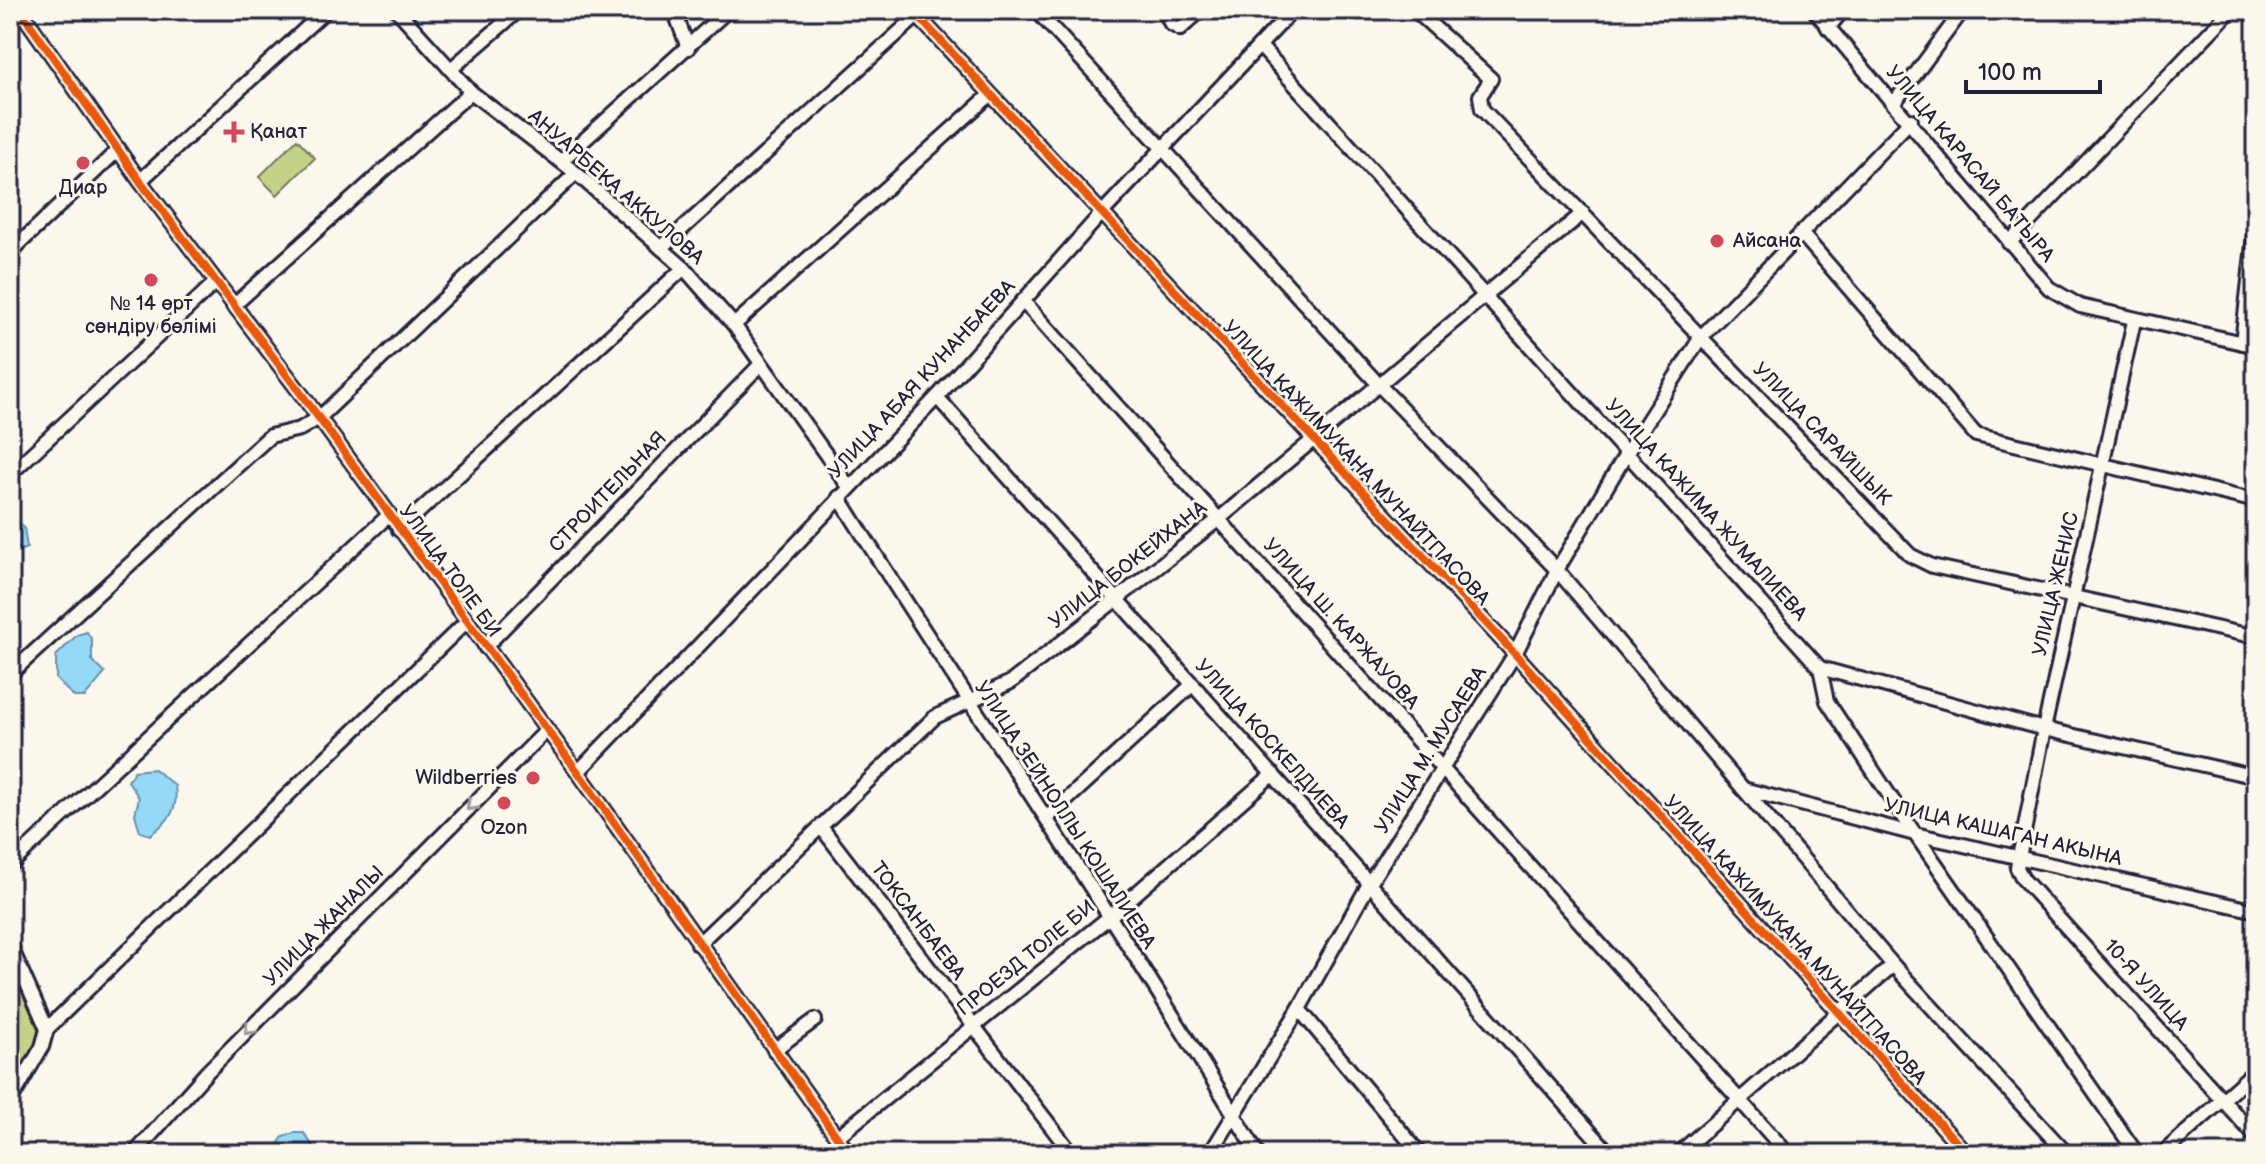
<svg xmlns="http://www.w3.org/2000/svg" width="2266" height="1164" font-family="'Balsamiq Sans',sans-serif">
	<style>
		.green { fill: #c3d286; stroke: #727a60; stroke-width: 2 }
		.water { fill: #95d9f7; stroke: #6790ac; stroke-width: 2 }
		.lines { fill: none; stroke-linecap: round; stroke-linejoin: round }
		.minor-casing { stroke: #22223b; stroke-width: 18 }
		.minor { stroke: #fbf7ec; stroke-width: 12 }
		.cycleway-casing { stroke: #fbf7ec; stroke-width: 13 }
		.cycleway { stroke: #e8590c; stroke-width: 8 }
		.oneway { stroke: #99979c }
		.poi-dot { fill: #d1495b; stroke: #fbf7ec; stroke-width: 3 }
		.labels { text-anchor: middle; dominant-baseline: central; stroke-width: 6; stroke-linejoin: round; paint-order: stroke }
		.poi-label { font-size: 20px; fill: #22223b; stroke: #fbf7ec }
		.street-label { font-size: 20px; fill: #22223b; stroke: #fbf7ec }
	</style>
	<rect width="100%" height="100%" fill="#fbf7ec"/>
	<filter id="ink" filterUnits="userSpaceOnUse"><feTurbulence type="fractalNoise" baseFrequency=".0125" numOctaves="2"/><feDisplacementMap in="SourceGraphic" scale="16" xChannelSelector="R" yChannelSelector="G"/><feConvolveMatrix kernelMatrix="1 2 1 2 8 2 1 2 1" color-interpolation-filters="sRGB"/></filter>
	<g filter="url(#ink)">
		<g class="green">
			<path d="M297,139l18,19 -38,37 -18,-18z"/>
			<path d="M10,966c32,63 44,57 0,117z"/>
		</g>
		<g class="water">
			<path d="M10,515l14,12 3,21 -6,2 -11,-12z"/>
			<path d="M87,632l5,8v20l13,13 -20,24h-11l-18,-18v-23l21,-21z"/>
			<path d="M154,769l21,17c4,24 -6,35 -25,49l-10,-3 -5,-18 4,-16 -11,-17 6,-10z"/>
			<path d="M294,1133h10l14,21h-47l12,-17z"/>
		</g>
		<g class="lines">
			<g class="minor-casing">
				<g id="minor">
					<path d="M20,10l120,171 165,218 273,373 271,382"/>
					<path d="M397,10l74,82 105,81 108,95 50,57 115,162"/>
					<path d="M674,10l14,38"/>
					<path d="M912,10l603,644 452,500"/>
					<path d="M1036,10l344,376 177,184 336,395 174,189"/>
					<path d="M1164,10l7,14 9,5 21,-19"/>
					<path d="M1415,10l76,69 -11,17 2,13 428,446 22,11 324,71"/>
					<path d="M1814,10l235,278 31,18 176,40"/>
					<path d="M1828,28l15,-18"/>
					<path d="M1260,46l560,622 224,61 212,48"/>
					<path d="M451,69l68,-59"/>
					<path d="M1894,103l69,-93"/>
					<path d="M561,161l167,-151"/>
					<path d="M140,181l186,-171"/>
					<path d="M1801,233l175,202 280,66"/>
					<path d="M2009,243l222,-233"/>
					<path d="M661,248l256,-232"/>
					<path d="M10,259l7,-13 102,-97"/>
					<path d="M1023,301l765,853"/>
					<path d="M233,306l238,-214"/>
					<path d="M2134,321l-90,408 -27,139 6,11 233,258"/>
					<path d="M734,325l256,-230"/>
					<path d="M2242,343l14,-125"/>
					<path d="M937,397l673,757"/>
					<path d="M10,474l206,-192"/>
					<path d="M839,497c138,220 285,434 419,657"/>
					<path d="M399,530l285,-262"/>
					<path d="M485,647l275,-282"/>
					<path d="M1820,668l7,33 88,133 222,320"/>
					<path d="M10,674l260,-238 30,-7 19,-11 257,-245"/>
					<path d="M578,772l359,-375 164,-183 192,-204"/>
					<path d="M1743,789l172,45 341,77"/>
					<path d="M1048,817l145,-133"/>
					<path d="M821,827l251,327"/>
					<path d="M10,865l379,-350"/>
					<path d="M698,944l237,-227 76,-35 208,-163 364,-306"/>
					<path d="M10,945l37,84 -5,18 -32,55"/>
					<path d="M1299,1009l121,145"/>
					<path d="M47,1029l420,-408"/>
					<path d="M774,1050l41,-30"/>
					<path d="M837,1137l271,-219 165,-144"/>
					<path d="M134,1154l73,-82 339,-341"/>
					<path d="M1210,1154l89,-145 70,-125 146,-230 42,-84 71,-119 73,-114 210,-217"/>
					<path d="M1678,1154l215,-189"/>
					<path d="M2162,1154l94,-84"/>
				</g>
			</g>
			<use href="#minor" class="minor"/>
			<g class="cycleway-casing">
				<g id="cycleway">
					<path d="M20,10l120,171 165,218 273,373 271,382"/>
					<path d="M912,10l603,644 452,500"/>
				</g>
			</g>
			<use href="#cycleway" class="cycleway"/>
		</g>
		<defs><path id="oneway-chevron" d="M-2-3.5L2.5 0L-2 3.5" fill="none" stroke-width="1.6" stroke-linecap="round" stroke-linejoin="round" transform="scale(2)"/></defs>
		<g class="oneway">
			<use href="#oneway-chevron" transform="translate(471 806) rotate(135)"/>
			<use href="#oneway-chevron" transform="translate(249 1030) rotate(135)"/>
		</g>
	</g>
	<g class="poi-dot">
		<path d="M230 120h8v8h8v8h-8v8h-8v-8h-8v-8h8z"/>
		<circle cx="83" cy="163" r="8"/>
		<circle cx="1717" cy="241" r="8"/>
		<circle cx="151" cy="280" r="8"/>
		<circle cx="533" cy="778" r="8"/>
		<circle cx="504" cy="803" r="8"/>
	</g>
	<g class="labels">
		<g class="poi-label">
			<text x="250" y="132" text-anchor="start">Қанат</text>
			<text x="83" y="188">Диар</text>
			<text x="1733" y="241" text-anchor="start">Айсана</text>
			<text x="151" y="304">№ 14 өрт<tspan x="151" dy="23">сөндіру бөлімі</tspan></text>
			<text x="517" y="778" text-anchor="end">Wildberries</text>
			<text x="504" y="828">Ozon</text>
		</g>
		<g class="street-label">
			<text transform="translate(1970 164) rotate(50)">УЛИЦА КАРАСАЙ БАТЫРА</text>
			<text transform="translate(616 187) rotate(41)">АНУАРБЕКА АККУЛОВА</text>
			<text transform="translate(922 379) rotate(-47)">УЛИЦА АБАЯ КУНАНБАЕВА</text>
			<text transform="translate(1822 434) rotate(46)">УЛИЦА САРАЙШЫК</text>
			<text transform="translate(1356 463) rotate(47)">УЛИЦА КАЖИМУКАНА МУНАЙТПАСОВА</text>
			<text transform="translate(608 492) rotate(-46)">СТРОИТЕЛЬНАЯ</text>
			<text transform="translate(1706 510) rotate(48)">УЛИЦА КАЖИМА ЖУМАЛИЕВА</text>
			<text transform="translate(1128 565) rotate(-38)">УЛИЦА БОКЕЙХАНА</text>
			<text transform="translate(450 571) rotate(54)">УЛИЦА ТОЛЕ БИ</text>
			<text transform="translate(2056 584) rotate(-77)">УЛИЦА ЖЕНИС</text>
			<text transform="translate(1341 624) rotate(48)">УЛИЦА Ш. КАРЖАУОВА</text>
			<text transform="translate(1272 744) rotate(48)">УЛИЦА КОСКЕЛДИЕВА</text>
			<text transform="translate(1431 750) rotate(-58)">УЛИЦА М. МУСАЕВА</text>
			<text transform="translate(1065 815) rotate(57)">УЛИЦА ЗЕЙНОЛЛЫ КОШАЛИЕВА</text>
			<text transform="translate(2003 832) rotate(13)">УЛИЦА КАШАГАН АКЫНА</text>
			<text transform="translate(918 921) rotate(53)">ТОКСАНБАЕВА</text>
			<text transform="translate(324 926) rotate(-45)">УЛИЦА ЖАНАЛЫ</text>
			<text transform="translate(1795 940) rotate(48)">УЛИЦА КАЖИМУКАНА МУНАЙТПАСОВА</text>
			<text transform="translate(1026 958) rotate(-39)">ПРОЕЗД ТОЛЕ БИ</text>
			<text transform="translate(2146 985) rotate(48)">10-Я УЛИЦА</text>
		</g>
	</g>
	<rect width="2266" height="1164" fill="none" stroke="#fbf7ec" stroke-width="40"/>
	<rect x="20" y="20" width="2226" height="1124" fill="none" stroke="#22223b" stroke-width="3" filter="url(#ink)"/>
	<path d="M1966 80v12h134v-12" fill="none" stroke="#22223b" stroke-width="4"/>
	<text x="1978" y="80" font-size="24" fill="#22223b" stroke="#fbf7ec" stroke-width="6" paint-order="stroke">100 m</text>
</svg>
